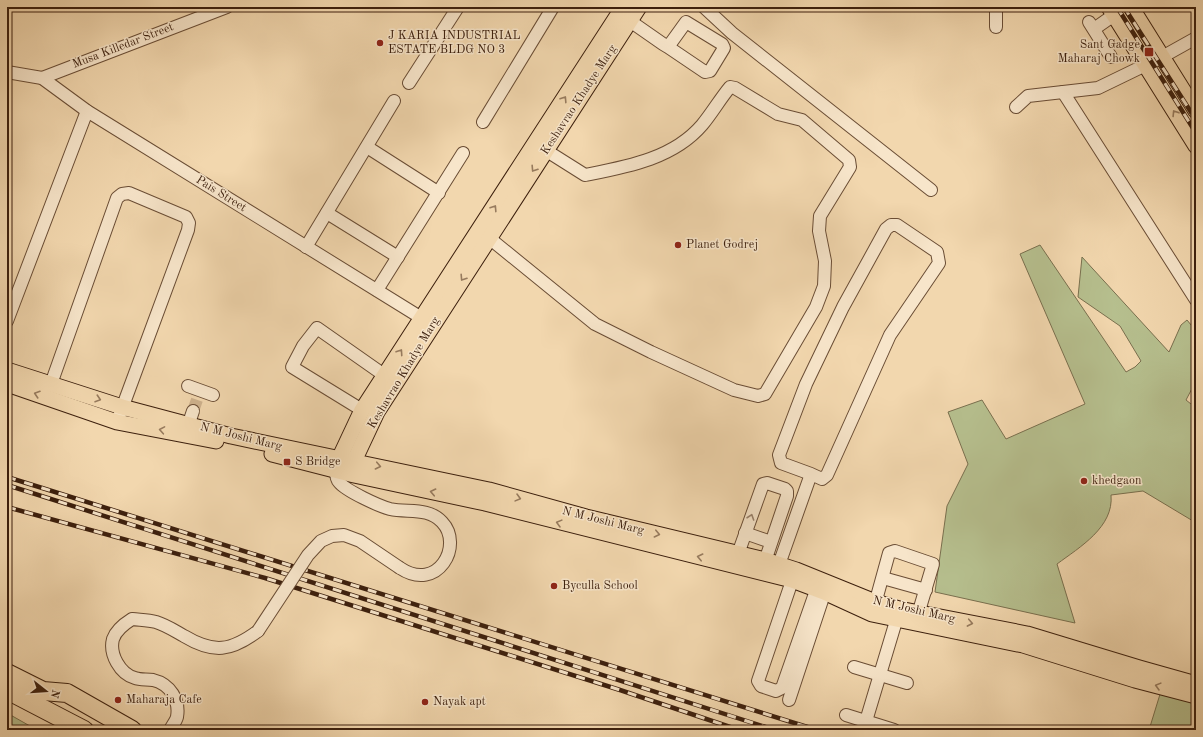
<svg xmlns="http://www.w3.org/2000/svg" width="1203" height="737" font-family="'Old Standard TT',serif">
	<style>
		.green { fill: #b6bf8e; stroke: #796f4e }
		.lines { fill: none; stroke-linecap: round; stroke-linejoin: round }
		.minor-tunnel { stroke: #ceb28e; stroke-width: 12; stroke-dasharray: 12 6; stroke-linecap: butt }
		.minor-casing { stroke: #6a4d35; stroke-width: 14 }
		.major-casing { stroke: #3c1f0d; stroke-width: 17 }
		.highway-casing { stroke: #3c1f0d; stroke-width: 20 }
		.minor { stroke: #f7e5ca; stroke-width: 12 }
		.major { stroke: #f2d7ae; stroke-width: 15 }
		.highway { stroke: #f2d7ae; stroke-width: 18 }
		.rail-casing { stroke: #3c1f0d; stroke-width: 4.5 }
		.rail { stroke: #f7e5ca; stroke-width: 3; stroke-dasharray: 9; stroke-linecap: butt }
		.minor-bridge-casing { stroke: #6a4d35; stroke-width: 14; stroke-linecap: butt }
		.minor-bridge { stroke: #f7e5ca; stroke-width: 12 }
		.oneway { stroke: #977b5e }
		.oneway2 { stroke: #9a826c }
		.poi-dot { fill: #8f2418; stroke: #f7e5ca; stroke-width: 1.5 }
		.labels { text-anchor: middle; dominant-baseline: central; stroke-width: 3; stroke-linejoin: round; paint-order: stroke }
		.poi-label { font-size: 12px; fill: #3c1f0d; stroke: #f7e5ca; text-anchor: start }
		.street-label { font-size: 12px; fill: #3c1f0d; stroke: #f7e5ca }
	</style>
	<rect width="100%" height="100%" fill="#f2d7ae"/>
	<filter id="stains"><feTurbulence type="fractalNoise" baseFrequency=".005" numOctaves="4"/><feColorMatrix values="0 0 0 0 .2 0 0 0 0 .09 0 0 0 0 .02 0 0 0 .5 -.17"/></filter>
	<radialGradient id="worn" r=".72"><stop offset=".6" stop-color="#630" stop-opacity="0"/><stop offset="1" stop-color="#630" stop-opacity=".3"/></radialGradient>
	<g class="green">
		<path d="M1040,245l86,127 9,-5 6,-6 -21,-35 -42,-29 4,-40 87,95 12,-27 6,-5 9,11v50l-10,19 10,8v113h-3l-50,-30 -32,4c3,32 -31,52 -54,69l18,59 -140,-31 12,-86 21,-42 -20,-52 34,-12 24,39 79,-35 -65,-150z"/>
		<path d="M1161,691l35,10v29h-47z"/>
		<path d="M7,713l30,17h-30z"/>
	</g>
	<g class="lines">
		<path class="minor-tunnel" d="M193,411l6,-17"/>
		<g class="minor-casing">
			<g id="minor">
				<path d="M704,7l28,26 199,157"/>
				<path d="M996,7v20"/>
				<path d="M630,21l33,23 5,3 37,25 5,-1 14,-23 -2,-4 -36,-22 -18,25"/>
				<path d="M1089,22l22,35"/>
				<path d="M1094,29l20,-14"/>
				<path d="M1196,38l-34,19 -64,31 -35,4 133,208"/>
				<path d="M7,72l35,6 45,33 341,211"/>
				<path d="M42,78l185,-71"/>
				<path d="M409,83l49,-76"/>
				<path d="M1016,107l12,-11 35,-4"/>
				<path d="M483,122l70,-115"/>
				<path d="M367,147l72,46"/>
				<path d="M327,213l71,44"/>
				<path d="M483,233l112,91 56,28 83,38 24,6 7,-2 51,-87 8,-21 1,-25 -6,-30 1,-15 30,-49 -1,-7 -47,-40 -24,-6 -43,-26 -5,-1c-10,12 -18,26 -28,38 -29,34 -76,42 -117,50l-46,-29"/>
				<path d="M306,247l88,-146"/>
				<path d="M377,290l86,-137"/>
				<path d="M7,321l80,-210"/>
				<path d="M51,384l66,-186 5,-4 7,-1 57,24 3,6 -1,7 -71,192"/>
				<path d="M188,386l25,9"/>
				<path d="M362,410l-70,-43 11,-21 14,-18 67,47"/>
				<path d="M186,432l7,-21"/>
				<path d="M336,471c0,4 0,8 3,11 7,9 40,24 51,27 18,4 38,-2 52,13 22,23 -4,71 -42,46"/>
				<path d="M745,533l26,9"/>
				<path d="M738,554l25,-70 4,-1 18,6 2,2v5l-24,71"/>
				<path d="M795,572l-37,109 3,5 15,5 6,-3 37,-106"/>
				<path d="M776,573l35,-99 11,5 5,-4 63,-140 49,-72 -2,-11 -40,-27h-6l-5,4 -43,78 -37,77 -27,71 2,8 30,11"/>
				<path d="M883,578l43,12"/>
				<path d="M873,611l16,-58 6,-2 38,13 -17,57"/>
				<path d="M854,667l53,16"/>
				<path d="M789,700l38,-115"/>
				<path d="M846,715l48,15"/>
				<path d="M866,721l33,-110"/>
				<path d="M170,730c2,-4 6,-9 7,-13 3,-17 -7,-33 -24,-37 -6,-1 -13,0 -18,-2 -15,-4 -26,-24 -22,-39 3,-9 11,-15 19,-20 8,1 16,1 24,3 10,3 19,9 28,14 30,18 47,15 74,-5"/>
			</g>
		</g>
		<g class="major-casing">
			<g id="major">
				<path d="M1109,7l87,139"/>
				<path d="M1131,7l65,104"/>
				<path d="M7,370l115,37 109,29 258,54 97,27 179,43 31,10 79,32 24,7 128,25 112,34 57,16"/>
				<path d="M7,384l110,38 99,19"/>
				<path d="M272,454l82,21 131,28 307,77 32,12 48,22 151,31 112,35 61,16"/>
				<path d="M337,467l2,-8 23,-49 261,-403"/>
				<path d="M354,470v-9l23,-49 262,-405"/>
			</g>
		</g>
		<g class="highway-casing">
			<g id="highway">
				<path d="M7,673l36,18 24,2 65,37"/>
				<path d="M7,690l77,40"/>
			</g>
		</g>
		<use href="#minor" class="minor"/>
		<use href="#major" class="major"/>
		<use href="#highway" class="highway"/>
		<g class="rail-casing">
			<g id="rail">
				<path d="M1117,7l79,126"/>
				<path d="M1124,7l72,113"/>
				<path d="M7,477l810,253"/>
				<path d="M7,485l768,245"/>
				<path d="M7,507l258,71 355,112 119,40"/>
			</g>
		</g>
		<use href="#rail" class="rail"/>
		<g class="minor-bridge-casing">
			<path id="minor-bridge" d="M258,631l50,-76 13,-14 11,-5 12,-1 16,6 40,27"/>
		</g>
		<use href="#minor-bridge" class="minor-bridge"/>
	</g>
	<defs><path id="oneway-chevron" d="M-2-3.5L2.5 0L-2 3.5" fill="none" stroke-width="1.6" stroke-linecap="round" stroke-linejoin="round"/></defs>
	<g class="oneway">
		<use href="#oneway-chevron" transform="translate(564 99) rotate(-57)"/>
		<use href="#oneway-chevron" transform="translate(1175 113) rotate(-122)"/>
		<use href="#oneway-chevron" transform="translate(534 169) rotate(123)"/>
		<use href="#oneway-chevron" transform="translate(494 208) rotate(-57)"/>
		<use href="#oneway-chevron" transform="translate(463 278) rotate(123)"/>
		<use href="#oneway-chevron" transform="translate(400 352) rotate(-56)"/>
		<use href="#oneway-chevron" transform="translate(37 394) rotate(-162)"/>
		<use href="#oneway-chevron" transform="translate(98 399) rotate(18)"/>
		<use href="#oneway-chevron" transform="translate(162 430) rotate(-170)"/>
		<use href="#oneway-chevron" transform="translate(378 466) rotate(12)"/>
		<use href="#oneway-chevron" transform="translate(433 492) rotate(-168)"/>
		<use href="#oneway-chevron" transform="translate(518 498) rotate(15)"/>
		<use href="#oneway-chevron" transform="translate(559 523) rotate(-165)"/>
		<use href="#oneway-chevron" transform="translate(657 534) rotate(13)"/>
		<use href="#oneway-chevron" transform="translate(700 557) rotate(-167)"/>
		<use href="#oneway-chevron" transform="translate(970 623) rotate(11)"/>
		<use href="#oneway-chevron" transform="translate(1158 686) rotate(-165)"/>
	</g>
	<use class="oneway2" href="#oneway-chevron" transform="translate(751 517) rotate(-71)"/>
	<g class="poi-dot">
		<circle cx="380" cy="43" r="4"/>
		<rect x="1144" y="47" width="10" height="10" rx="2"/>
		<circle cx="678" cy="245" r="4"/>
		<rect x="283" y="458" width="8" height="8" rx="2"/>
		<circle cx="1084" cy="481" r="4"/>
		<circle cx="554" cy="586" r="4"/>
		<circle cx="118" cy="700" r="4"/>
		<circle cx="425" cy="702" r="4"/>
	</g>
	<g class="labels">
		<g class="poi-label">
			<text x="388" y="36">J KARIA INDUSTRIAL<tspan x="388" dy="14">ESTATE BLDG NO 3</tspan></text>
			<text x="1140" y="45" text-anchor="end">Sant Gadge<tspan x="1140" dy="14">Maharaj Chowk</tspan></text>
			<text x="686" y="245">Planet Godrej</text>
			<text x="295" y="462">S Bridge</text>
			<text x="1092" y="481">khedgaon</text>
			<text x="562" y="586">Byculla School</text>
			<text x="126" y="700">Maharaja Cafe</text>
			<text x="433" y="702">Nayak apt</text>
		</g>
		<g class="street-label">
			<text transform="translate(123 46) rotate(-21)">Musa Killedar Street</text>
			<text transform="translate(579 100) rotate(-57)">Keshavrao Khadye Marg</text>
			<text transform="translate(221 194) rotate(32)">Pais Street</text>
			<text transform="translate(404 373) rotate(-59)">Keshavrao Khadye Marg</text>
			<text transform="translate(241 437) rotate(14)">N M Joshi Marg</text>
			<text transform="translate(603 521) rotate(14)">N M Joshi Marg</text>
			<text transform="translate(914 610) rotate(13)">N M Joshi Marg</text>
		</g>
	</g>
	<rect width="1203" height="737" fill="none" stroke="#f2d7ae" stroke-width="24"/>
	<rect x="8" y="8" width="1187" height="721" fill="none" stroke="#3c1f0d" stroke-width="2"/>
	<rect x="12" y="12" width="1179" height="713" fill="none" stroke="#3c1f0d"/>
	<g transform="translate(46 691) rotate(107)" stroke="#f7e5ca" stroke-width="3" paint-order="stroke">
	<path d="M0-3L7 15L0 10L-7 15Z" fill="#3c1f0d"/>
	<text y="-6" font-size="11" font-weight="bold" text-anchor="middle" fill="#3c1f0d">N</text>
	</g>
	<rect width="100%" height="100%" filter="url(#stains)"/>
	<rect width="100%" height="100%" fill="url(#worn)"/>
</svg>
